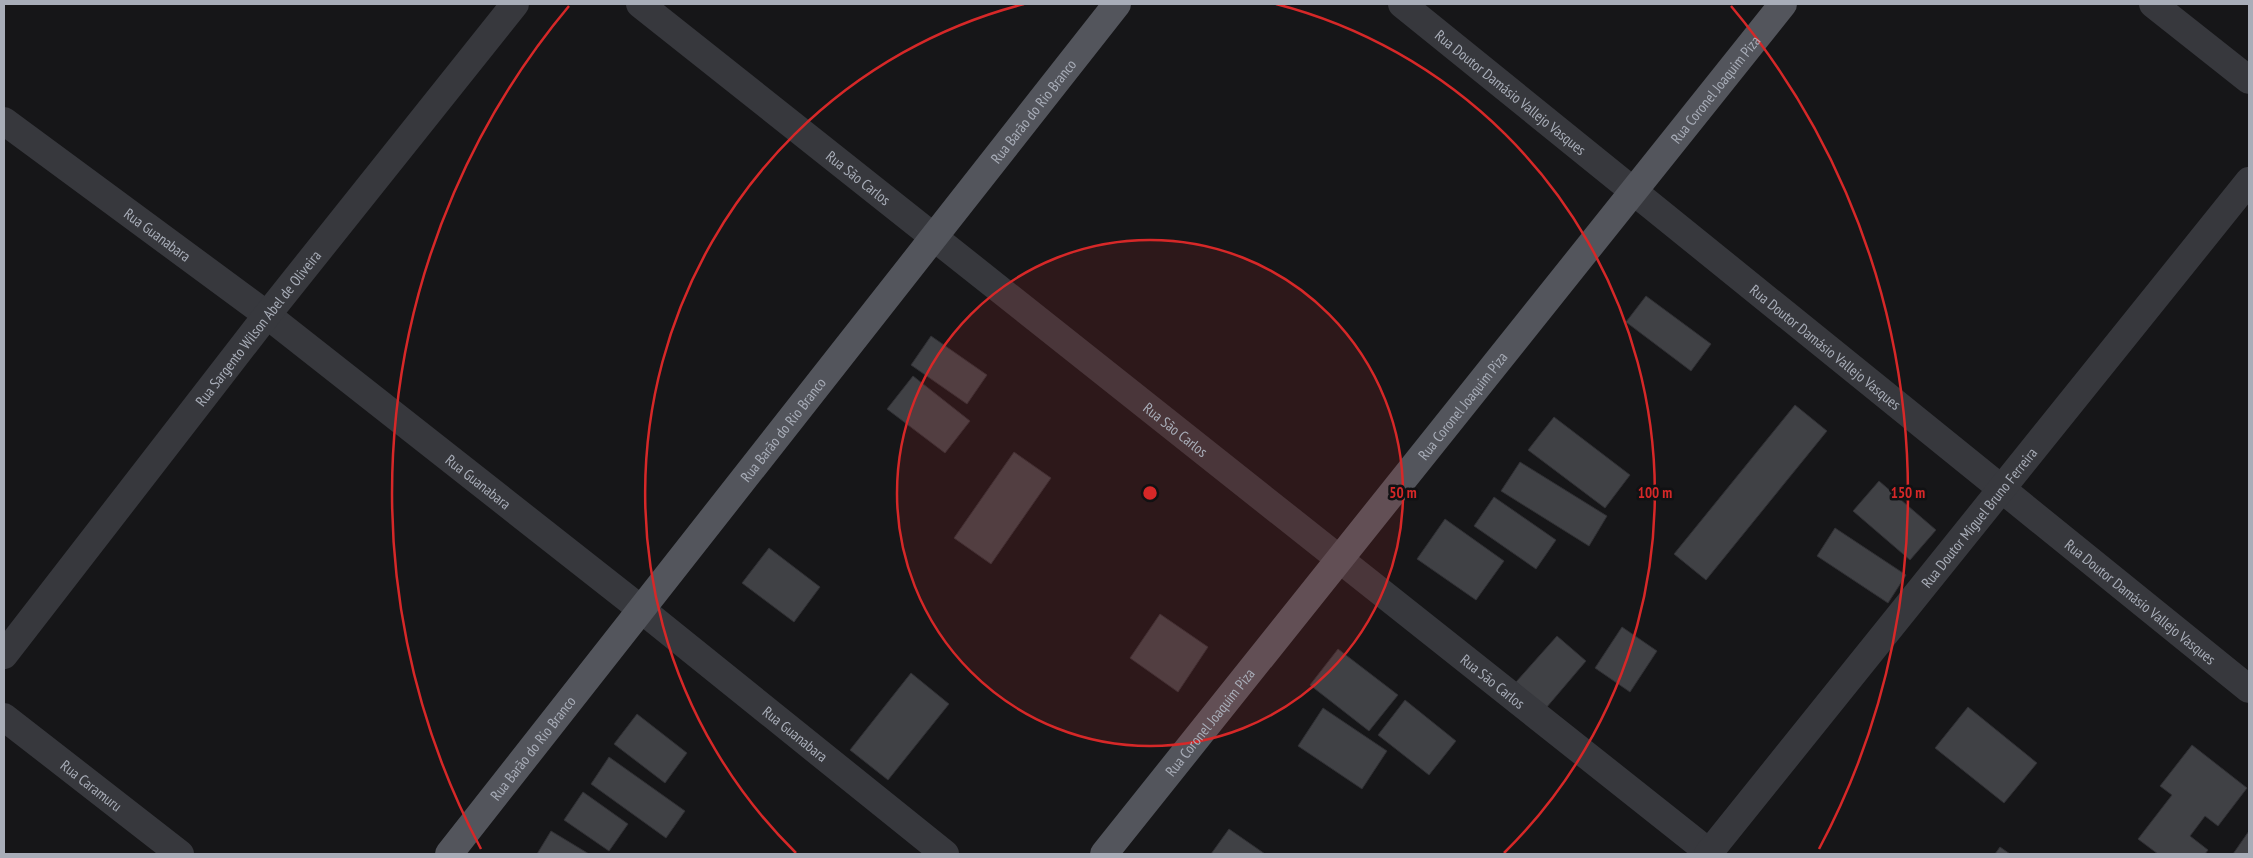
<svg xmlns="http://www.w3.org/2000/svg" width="2253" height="858" font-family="'PT Sans Narrow',sans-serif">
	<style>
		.building { fill: #404145; stroke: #303034 }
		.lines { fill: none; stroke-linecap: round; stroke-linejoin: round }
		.minor { stroke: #37383d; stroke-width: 28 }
		.major { stroke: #53555c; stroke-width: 28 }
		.ring { fill: none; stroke: #d62828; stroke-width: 2.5 }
		.labels { text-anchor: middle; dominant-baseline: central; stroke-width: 5; stroke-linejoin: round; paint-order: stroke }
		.street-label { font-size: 15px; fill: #a8adb8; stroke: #111113 }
		.centre { fill: #d62828; stroke: #111113; stroke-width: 2.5 }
		.ring-label { font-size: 15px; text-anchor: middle; font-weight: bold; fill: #d62828; stroke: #111113; stroke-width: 5; stroke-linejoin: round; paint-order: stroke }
	</style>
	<rect width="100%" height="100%" fill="#161618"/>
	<g class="building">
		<path d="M1646,296l65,48 -20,27 -65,-49z"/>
		<path d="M931,336l56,39 -20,29 -56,-39z"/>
		<path d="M913,376l57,45 -25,32 -58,-44z"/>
		<path d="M1795,405l32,26 -121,149 -32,-26z"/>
		<path d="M1554,417l76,58 -25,33 -77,-58z"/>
		<path d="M1014,452l37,26 -60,86 -37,-26z"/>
		<path d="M1520,462l87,54 -18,30 -88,-55z"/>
		<path d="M1879,481l57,49 -26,30 -57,-49z"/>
		<path d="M1494,497l62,43 -20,29 -62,-43z"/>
		<path d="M1445,519l59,42 -28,39 -59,-41z"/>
		<path d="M1835,528l71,47 -18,28 -71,-47z"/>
		<path d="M769,548l51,39 -26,35 -52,-39z"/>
		<path d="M1160,614l48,33 -30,45 -48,-34z"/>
		<path d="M1622,627l35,24 -27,41 -35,-24z"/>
		<path d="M1557,636l29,25 -40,47 -30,-26z"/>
		<path d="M1338,649l60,46 -29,36 -59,-46z"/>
		<path d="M911,673l38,31 -61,76 -38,-30z"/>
		<path d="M1405,700l51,41 -27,34 -51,-40z"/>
		<path d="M1968,707l69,56 -33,40 -69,-55z"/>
		<path d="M1323,708l64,43 -25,38 -64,-43z"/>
		<path d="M637,714l50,39 -22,30 -51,-39z"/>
		<path d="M2192,745l55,43 -29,38 -13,-10 -15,20 18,14 -3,4h-47l-20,-15 34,-44 -12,-9z"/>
		<path d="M609,757l76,54 -19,27 -75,-54z"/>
		<path d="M583,792l45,32 -19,27 -45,-31z"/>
		<path d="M1229,829l36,25h-54z"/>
		<path d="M551,831l38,23h-52z"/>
		<path d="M2249,831v23h-16z"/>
		<path d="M2000,847l10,7h-15z"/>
	</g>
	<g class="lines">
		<g class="minor">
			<path id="s1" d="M640,4l1071,850"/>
			<path id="s2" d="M1402,4l847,685"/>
			<path d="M2153,4l96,76"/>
			<path id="s3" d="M4,121l263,194 375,295 303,244"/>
			<path id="s4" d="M4,655l263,-340 248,-311"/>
			<path id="s5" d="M4,717l176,137"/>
			<path id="s6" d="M1708,854l541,-673"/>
		</g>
		<g class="major">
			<path id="s7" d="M449,854l668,-850"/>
			<path id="s8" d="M1104,854l679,-850"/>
		</g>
	</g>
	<circle cx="1150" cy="493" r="253" fill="#d62828" fill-opacity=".12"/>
	<g class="ring">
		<circle cx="1150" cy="493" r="253"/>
		<path d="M796 853A505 505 0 0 1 1024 4M1276 4A505 505 0 0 1 1504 853"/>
		<path d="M481 849A758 758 0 0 1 569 6M1731 6A758 758 0 0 1 1819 849"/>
	</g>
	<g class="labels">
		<g class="street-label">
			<text stroke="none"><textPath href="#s8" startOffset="979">Rua Coronel Joaquim Piza</textPath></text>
			<text stroke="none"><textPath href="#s2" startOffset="140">Rua Doutor Damásio Vallejo Vasques</textPath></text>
			<text stroke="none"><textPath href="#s7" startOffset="945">Rua Barão do Rio Branco</textPath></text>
			<text stroke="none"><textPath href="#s1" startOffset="279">Rua São Carlos</textPath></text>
			<text stroke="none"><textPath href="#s3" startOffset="191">Rua Guanabara</textPath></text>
			<text stroke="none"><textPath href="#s4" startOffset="414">Rua Sargento Wilson Abel de Oliveira</textPath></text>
			<text stroke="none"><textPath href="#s2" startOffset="545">Rua Doutor Damásio Vallejo Vasques</textPath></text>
			<text stroke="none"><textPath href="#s8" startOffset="574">Rua Coronel Joaquim Piza</textPath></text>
			<text stroke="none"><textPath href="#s7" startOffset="540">Rua Barão do Rio Branco</textPath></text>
			<text stroke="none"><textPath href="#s1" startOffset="684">Rua São Carlos</textPath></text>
			<text stroke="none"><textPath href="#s3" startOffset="596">Rua Guanabara</textPath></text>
			<text stroke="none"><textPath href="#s6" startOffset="432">Rua Doutor Miguel Bruno Ferreira</textPath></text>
			<text stroke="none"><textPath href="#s2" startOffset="950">Rua Doutor Damásio Vallejo Vasques</textPath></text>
			<text stroke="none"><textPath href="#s1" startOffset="1089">Rua São Carlos</textPath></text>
			<text stroke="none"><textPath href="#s8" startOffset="169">Rua Coronel Joaquim Piza</textPath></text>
			<text stroke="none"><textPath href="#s3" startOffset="1001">Rua Guanabara</textPath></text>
			<text stroke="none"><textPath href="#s7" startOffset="135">Rua Barão do Rio Branco</textPath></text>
			<text stroke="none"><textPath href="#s5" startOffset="111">Rua Caramuru</textPath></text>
		</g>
	</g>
	<circle cx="1150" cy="493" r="8" class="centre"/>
	<g class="ring-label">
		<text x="1403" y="498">50 m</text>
		<text x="1655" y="498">100 m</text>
		<text x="1908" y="498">150 m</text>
	</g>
	<rect width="2253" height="858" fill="none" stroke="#a8adb8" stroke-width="10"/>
</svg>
